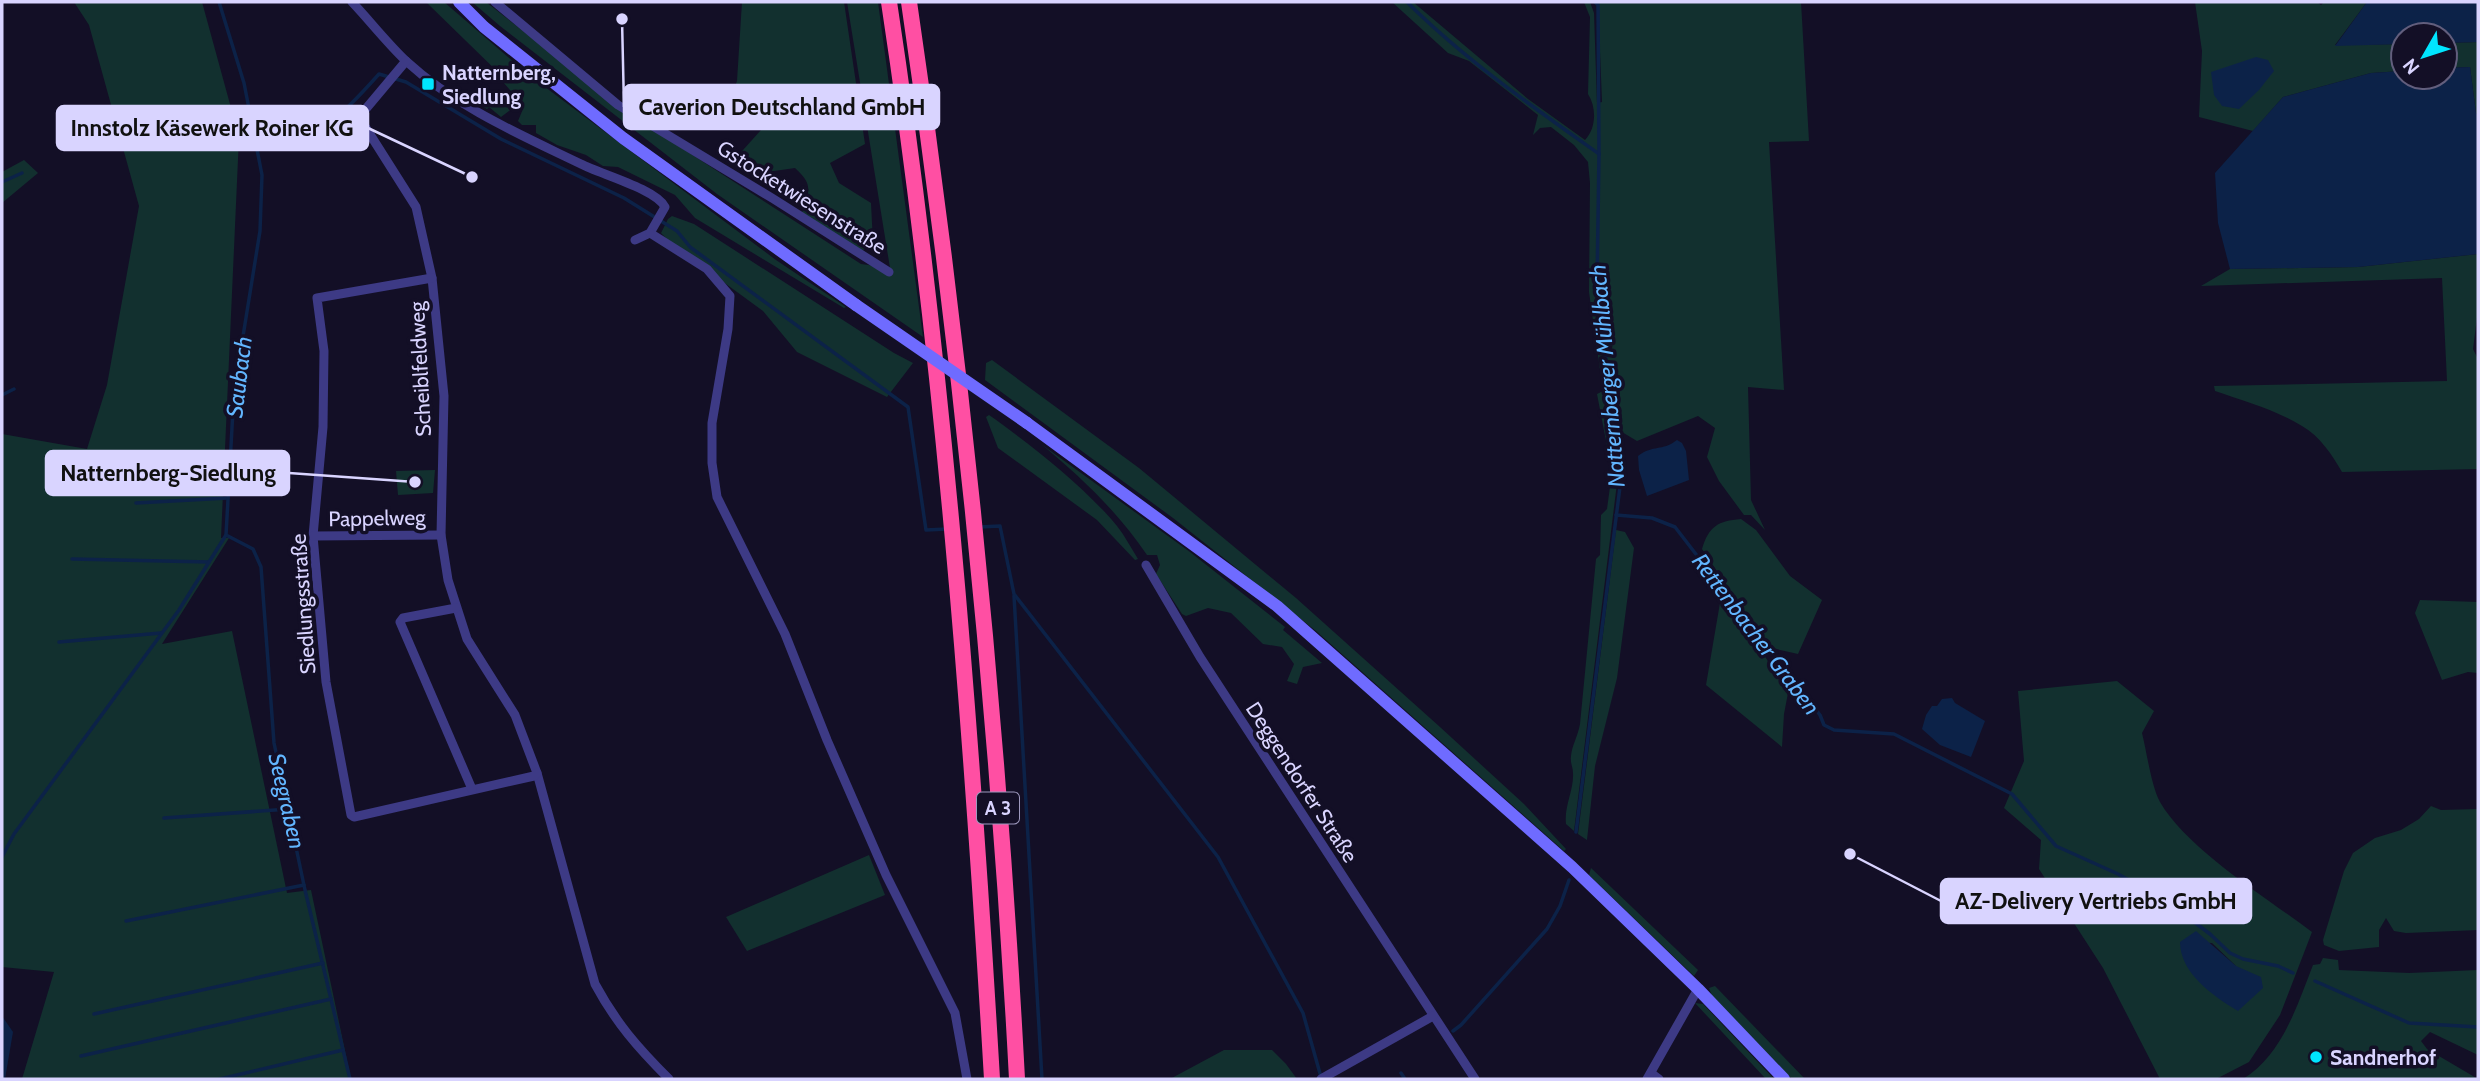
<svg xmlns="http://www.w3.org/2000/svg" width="2480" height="1081" font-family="Cabin,sans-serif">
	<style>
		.green { fill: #12302f; fill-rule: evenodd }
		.water { fill: #0c2248 }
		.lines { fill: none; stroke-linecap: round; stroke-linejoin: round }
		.stream { stroke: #0c2248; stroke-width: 3.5 }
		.minor { stroke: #3d3a85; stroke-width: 9 }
		.secondary { stroke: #6f6bff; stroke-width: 12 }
		.motorway { stroke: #ff4fa3; stroke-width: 16 }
		.secondary-bridge { stroke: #6f6bff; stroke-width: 12 }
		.poi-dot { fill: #00e5ff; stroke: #130f26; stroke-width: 2.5 }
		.labels { text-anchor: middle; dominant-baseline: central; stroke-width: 7; stroke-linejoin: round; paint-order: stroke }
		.shield { fill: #130f26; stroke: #9e99be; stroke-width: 2 }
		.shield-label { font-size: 19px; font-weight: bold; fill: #d9d4ff }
		.poi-label { font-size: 21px; font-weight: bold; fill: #d9d4ff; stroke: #130f26; text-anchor: start }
		.street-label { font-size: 21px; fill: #d9d4ff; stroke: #130f26 }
		.water-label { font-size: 23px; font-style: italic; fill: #62b6ff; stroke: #130f26 }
		.leader { fill: none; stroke: #d9d4ff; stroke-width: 2.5 }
		.callout-dot { fill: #d9d4ff; stroke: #130f26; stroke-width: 2.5 }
		.callout { fill: #d9d4ff; stroke: #d9d4ff; stroke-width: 2.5 }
		.callout-label { font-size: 23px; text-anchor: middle; font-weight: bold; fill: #111 }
	</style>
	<rect width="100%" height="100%" fill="#130f26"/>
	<g class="green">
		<path d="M74,2h128l37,135 -18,401h8l-67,106 70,-13 55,262 24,-3 40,189h-329l32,-107 -52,-5v-533l85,15 20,-64 32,-179 -50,-181z"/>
		<path d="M426,2h18l85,73 247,185 70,47 -2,1 -149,-90 -20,-23 -57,-28 -15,-1 -17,-11 -29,-10 -21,-12v-8h-14l-4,-4 5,-12 -5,-10 -15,-17 2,-3z"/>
		<path d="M472,2h14l140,110 235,152 29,4 -43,-266h31l45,335 -206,-143 -217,-168z"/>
		<path d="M742,2h102l21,142 -35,19 9,20 32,20 2,40 -12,9 -59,-39c7,-22 12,-28 -7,-45l-42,6 -27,-15 2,-2 6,3 27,-30 -31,-30 7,-19z"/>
		<path d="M1392,2h21l115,97 57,41c11,-11 12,-32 3,-46l2,-77 -6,-15h6l4,11 3,90 5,-1 -4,-100h203l8,139 -40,1 15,248 -36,-3 3,113 14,30 -14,-15h-7l-25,-34 -12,-24 8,-29 -17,-12 -61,25 -15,-9 -5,-43 -9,2 10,84 -44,356 -8,-7c-2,-18 8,-34 7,-51 0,-6 -3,-10 -2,-17 1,-11 7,-20 9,-32l16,-165 4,-4 1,-40 6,-6 5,-37 -15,-78 6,-3 -14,-99 1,-109 -2,-21 -14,-17 -23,-18 -11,1 -7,7 5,-20 -69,-54 -21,-8z"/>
		<path d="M2195,2h122l4,3 3,-3h43l-32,43 68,-1v27l-32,2 -88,24 -30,34 -54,-14 3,-66z"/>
		<path d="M2478,42v74l-2,-3 -6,-46 -25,1v-25z"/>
		<path d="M491,97l17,2 5,3v6l-12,9 -12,-10 -2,2 -9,-5 1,-4z"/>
		<path d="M24,160l14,13 -36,30v-31z"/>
		<path d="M672,216l22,8 200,129 19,10 -26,34 -90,-45 -34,-41 -89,-65 -13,-13 7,-14z"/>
		<path d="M2478,254v56l-5,39 5,10v110l-136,3c-10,-17 -22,-36 -40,-46 -26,-16 -58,-25 -87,-35l-1,-5 233,-5 -5,-103 -241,8 29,-17 128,-2z"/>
		<path d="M992,360l147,108 157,130 144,129 84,77 42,45 -2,2 -248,-220 -143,-113 -188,-138 1,-17z"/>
		<path d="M989,415c40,28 97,73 128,111 8,10 14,22 21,33l-3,1 -38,-40 -99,-72 -12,-31z"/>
		<path d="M1041,444l149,108 95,75 -2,3 39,33 -19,4 -6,17 -10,-3 7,-17 -12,-17 -19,-3 -32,-31 -23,-5 -22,8 -4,-2 -26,-40 4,-9 -3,-10h-10c-29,-43 -66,-78 -106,-111z"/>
		<path d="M435,470l-2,23 -35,2 -2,-24z"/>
		<path d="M1741,519l15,11 34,46 32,24 -24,54 -26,-6 -25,-32 -45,-67c7,-23 16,-28 39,-30z"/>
		<path d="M1616,530l9,2 9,16 -17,130 -22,88 -8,74 -9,-6z"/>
		<path d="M1721,597l38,50 29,46 -4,21 -2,33 -76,-62z"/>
		<path d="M2420,600l58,2v71l-10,-1 -26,8 -27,-67z"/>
		<path d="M2117,681l37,30 -12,22c5,20 9,52 18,69 27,47 107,96 152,130l-32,83 -31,47 -33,17h-56l-57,-111 -64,-99 2,-29 -37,-32 20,-47 -6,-70zM2180,942l32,1 24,23z"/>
		<path d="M2431,806l10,4 37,-1v121l-72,3 -12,-2 -8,-13 -7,12v17l-40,4 -15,-6 -1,-5 21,-69 9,-18 22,-15 26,-8 18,-11z"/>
		<path d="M869,855l16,40 -138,56 -21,-34z"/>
		<path d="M1591,868l107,102 -4,6 -105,-101z"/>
		<path d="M2323,958l15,2 1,10 70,3 69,-3v85l-48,-23 -9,9 6,8 51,30h-235c39,-24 54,-73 70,-114l7,-1z"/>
		<path d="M1715,986l90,93h-13l-80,-83 -3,-8z"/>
		<path d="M1695,1003l8,1 71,75h-8z"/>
		<path d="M1224,1050h48l14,14 11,15h-127z"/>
	</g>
	<g class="water">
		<path d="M2367,2h111v40l-33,1v-8h-42v9l-68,2z"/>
		<path d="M2256,57l12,3 6,11 -15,19 -20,19 -17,-3 -8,-11 -3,-23z"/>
		<path d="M2470,67l6,46 2,3v138l-120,13 -128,2 -12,-46 -3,-50 68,-76 88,-24 32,-2v6h42v-9z"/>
		<path d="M1677,440l5,3 4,8 3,29 -42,16 -8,-26 -1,-14c16,-12 23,-4 39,-16z"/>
		<path d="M1952,698l3,5 30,18 -14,36 -31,-12 -18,-16 4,-14 6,-9h5l5,-7z"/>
		<path d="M2196,931l40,35 25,11 2,11 -25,23c-25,-15 -58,-38 -58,-69z"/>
		<path d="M2,1016l11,16 -8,47h-3z"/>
	</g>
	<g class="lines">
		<g class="stream">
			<path d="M1407,2c57,57 126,105 192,152"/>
			<path d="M257,149c11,-2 23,-3 34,-6 36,-11 64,-42 88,-69l27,8 95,57 123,59 53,33 13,16 218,160 18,123 21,-1"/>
			<path d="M2,182l20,-9"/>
			<path d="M2,395l12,-6"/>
			<path d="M136,503l92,-5"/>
			<path d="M1616,515l36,3 23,9 145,188 4,10 10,5 60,4 118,60 44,52 62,28 47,26 45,34 20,19 13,6 35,7 15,7"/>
			<path d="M979,527l21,-1 14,68 204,263 85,156 18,64"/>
			<path d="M226,535l27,14 8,18 13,176 31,147 45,189"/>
			<path d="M72,559l137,3"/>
			<path d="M1014,596l28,483"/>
			<path d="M59,642l102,-9"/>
			<path d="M164,818l125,-9"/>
			<path d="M1576,832l45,-353 -24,-193 2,-132 -1,-149 -3,-3"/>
			<path d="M2,857l12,-23 165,-224 47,-75 8,-143 26,-161 2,-56 -18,-92 -25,-81"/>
			<path d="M126,921l178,-36"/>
			<path d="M2315,981l94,42 69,4"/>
			<path d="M94,1014l229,-51"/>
			<path d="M1453,1031l8,-6 86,-96 13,-23 9,-26"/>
			<path d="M81,1056l250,-57"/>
			<path d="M1401,1073l4,6"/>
			<path d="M220,1079l123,-29"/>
		</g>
		<g class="minor">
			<path d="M352,2c18,19 35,41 54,59 50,46 115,74 175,103 19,10 75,25 84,43l-15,26 -15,7"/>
			<path d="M495,2l123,103 154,93 117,74"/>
			<path d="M406,61l-47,56 57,90 16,71 12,118 -3,139 7,45 19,59 48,76 22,58 58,211c21,39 43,64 74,95"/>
			<path d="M650,233l57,36 23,27 -2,33 -16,94v40l5,34 68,137 42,106 59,135 69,138 12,66"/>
			<path d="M432,278l-115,20 7,53 -1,76 -10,109 13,146 25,133 3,2 180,-41 3,-3"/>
			<path d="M313,536l128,-1"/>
			<path d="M1146,565l54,92 275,422"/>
			<path d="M456,608l-53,10 -3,4 72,167"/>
			<path d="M1651,1073l8,6"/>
			<path d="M1321,1079l112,-63"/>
			<path d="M1647,1079l51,-90"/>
		</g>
		<g class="secondary">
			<path d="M459,2l25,25 139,111 233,167"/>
			<path d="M1027,423l250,183 295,261 126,122 86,90"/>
		</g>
		<g class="motorway">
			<path d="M889,2c54,356 82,717 103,1077"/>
			<path d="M909,2c53,357 89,717 108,1077"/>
		</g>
		<path class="secondary-bridge" d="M856,305l171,118"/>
	</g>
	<g class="poi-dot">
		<rect x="421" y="77" width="14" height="14" rx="3.5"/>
		<circle cx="2316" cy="1057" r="7"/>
	</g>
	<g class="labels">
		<rect class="shield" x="977" y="792.5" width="42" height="31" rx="5"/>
		<g class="shield-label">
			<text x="998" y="808">A 3</text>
		</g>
		<g class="poi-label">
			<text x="442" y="72">Natternberg,<tspan x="442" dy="24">Siedlung</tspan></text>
			<text x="2330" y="1057">Sandnerhof</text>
		</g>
		<g class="street-label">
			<text transform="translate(802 197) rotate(32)">Gstocketwiesenstraße</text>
			<text transform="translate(420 369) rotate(-93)">Scheiblfeldweg</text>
			<text transform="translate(377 518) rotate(-1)">Pappelweg</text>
			<text transform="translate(303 604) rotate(-94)">Siedlungsstraße</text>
			<text transform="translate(1302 782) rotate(57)">Deggendorfer Straße</text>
		</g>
		<g class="water-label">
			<text transform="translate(1607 376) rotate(-95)">Natternberger Mühlbach</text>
			<text transform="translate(239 377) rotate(-83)">Saubach</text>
			<text transform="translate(1756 634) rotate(53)">Rettenbacher Graben</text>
			<text transform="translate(287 801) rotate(77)">Seegraben</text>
		</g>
	</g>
	<path class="leader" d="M622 19L624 107M472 177L368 128M415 482L289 473M1850 854L1941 901"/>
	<g class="callout-dot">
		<circle cx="622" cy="19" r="7"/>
		<circle cx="472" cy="177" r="7"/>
		<circle cx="415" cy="482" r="7"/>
		<circle cx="1850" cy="854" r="7"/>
	</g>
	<g class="callout">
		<rect x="624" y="85" width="315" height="44" rx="7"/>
		<rect x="57" y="106" width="311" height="44" rx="7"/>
		<rect x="46" y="451" width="243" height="44" rx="7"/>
		<rect x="1941" y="879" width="310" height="44" rx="7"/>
	</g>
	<g class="callout-label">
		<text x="782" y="115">Caverion Deutschland GmbH</text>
		<text x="212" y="136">Innstolz Käsewerk Roiner KG</text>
		<text x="168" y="481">Natternberg-Siedlung</text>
		<text x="2096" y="909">AZ-Delivery Vertriebs GmbH</text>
	</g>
	<rect width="2480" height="1081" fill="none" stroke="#d9d4ff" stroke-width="7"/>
	<g transform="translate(2424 56) rotate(231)"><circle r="33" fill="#130f26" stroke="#625e7d" stroke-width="2"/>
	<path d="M0-5L12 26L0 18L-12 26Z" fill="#00e5ff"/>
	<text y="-10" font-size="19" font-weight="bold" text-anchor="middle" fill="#d9d4ff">N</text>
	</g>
</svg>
